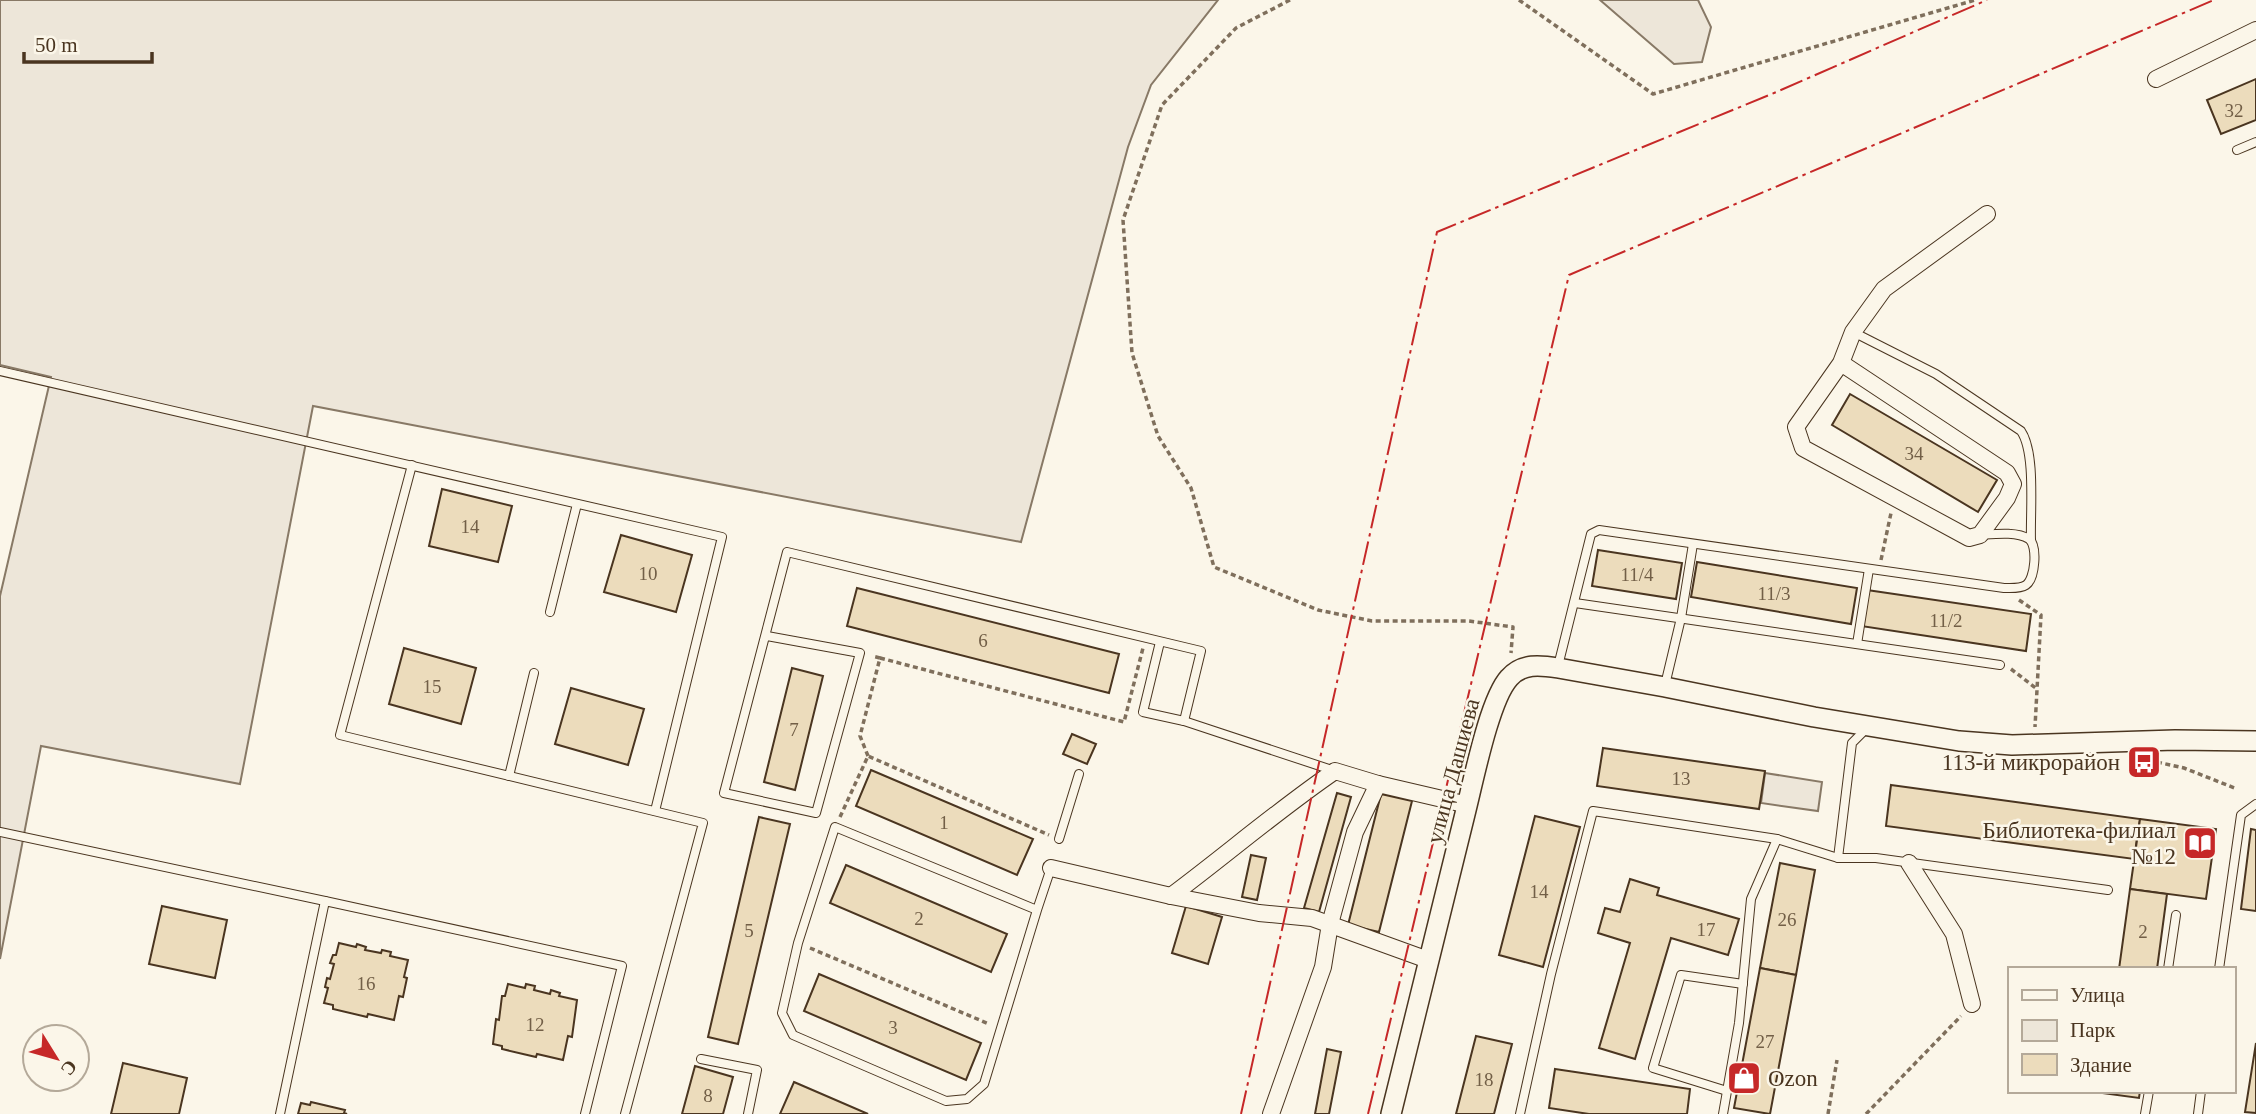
<svg xmlns="http://www.w3.org/2000/svg" width="2256" height="1114" font-family="'Times New Roman',serif">
	<style>
		.green { fill: #ede6d9; stroke: #887966; stroke-width: 2 }
		.building { fill: #ecdcbc; stroke: #4a3520; stroke-width: 2 }
		.lines { fill: none; stroke-linecap: round; stroke-linejoin: round }
		.service-casing { stroke: #4a3520; stroke-width: 10 }
		.minor-casing { stroke: #4a3520; stroke-width: 18 }
		.tertiary-casing { stroke: #4a3520; stroke-width: 22 }
		.path { stroke: #7f6f5c; stroke-width: 3.5; stroke-dasharray: 5 3.5; stroke-linecap: butt }
		.service { stroke: #fbf6e9; stroke-width: 8 }
		.minor { stroke: #fbf6e9; stroke-width: 16 }
		.tertiary { stroke: #fbf6e9; stroke-width: 19 }
		.power { stroke: #c62828; stroke-width: 2; stroke-dasharray: 24 5 3.5 5; stroke-linecap: butt }
		.labels { text-anchor: middle; dominant-baseline: central; stroke-width: 5; stroke-linejoin: round; paint-order: stroke }
		.number-label { font-size: 19px; fill: #725f47 }
		.poi-label { font-size: 23px; fill: #4a3520; stroke: #fbf6e9; text-anchor: end }
		.street-label { font-size: 23px; fill: #4a3520; stroke: #fbf6e9 }
	</style>
	<rect width="100%" height="100%" fill="#fbf6e9"/>
	<g class="green">
		<path d="M0,0h1218l-67,85 -23,62 -107,395 -708,-136 -73,378 -199,-38 -41,213v-363l51,-219 -51,-12z"/>
		<path d="M1600,0h98l13,27 -9,35 -28,2z"/>
		<path d="M1765,773l57,9 -4,29 -57,-8z"/>
	</g>
	<g class="building">
		<path d="M2256,79v41l-35,14 -14,-34z"/>
		<path d="M1850,394l147,86 -19,32 -146,-87z"/>
		<path d="M442,489l70,17 -14,56 -69,-16z"/>
		<path d="M621,535l71,20 -16,57 -72,-20z"/>
		<path d="M1598,550l84,13 -6,36 -84,-13z"/>
		<path d="M1697,562l160,26 -6,36 -160,-27z"/>
		<path d="M857,588l262,66 -10,39 -262,-67z"/>
		<path d="M1867,590l164,24 -5,37 -165,-25z"/>
		<path d="M404,648l72,20 -15,56 -72,-20z"/>
		<path d="M792,668l31,8 -28,114 -31,-8z"/>
		<path d="M571,688l73,21 -16,56 -73,-21z"/>
		<path d="M1072,734l24,10 -9,20 -24,-10z"/>
		<path d="M1603,748l162,23 -6,38 -162,-23z"/>
		<path d="M871,770l162,69 -16,36 -161,-69z"/>
		<path d="M1891,785l249,34 -6,40 -248,-33z"/>
		<path d="M1337,793l14,4 -32,115 -15,-4z"/>
		<path d="M1381,794l31,7 -33,131 -31,-7z"/>
		<path d="M1535,816l45,11 -37,140 -44,-12z"/>
		<path d="M759,817l31,7 -52,220 -30,-7z"/>
		<path d="M2140,819l76,10 -10,70 -76,-10z"/>
		<path d="M2251,829l5,1v81l-15,-2z"/>
		<path d="M1251,855l15,3 -9,42 -15,-3z"/>
		<path d="M1780,863l35,7 -19,105 -36,-7z"/>
		<path d="M846,865l161,69 -16,38 -161,-69z"/>
		<path d="M1630,879l29,9 -2,7 82,24 -11,36 -57,-17 -36,121 -36,-11 31,-105 -32,-10 7,-25 15,4z"/>
		<path d="M2130,889l37,5 -10,75h-38z"/>
		<path d="M162,906l65,14 -12,58 -66,-14z"/>
		<path d="M1186,906l36,11 -14,47 -36,-11z"/>
		<path d="M339,943l17,4 1,-3 9,3 -1,3 16,3 1,-3 9,2 -1,4 18,4 -4,17 3,1 -4,19 -4,-1 -5,24 -26,-6 -1,3 -34,-8v-4l-9,-2 4,-15 -3,-1 2,-9 3,1 4,-15 -4,-1 3,-8h3z"/>
		<path d="M1760,968l36,7 -26,139 -36,-6z"/>
		<path d="M819,974l162,69 -15,37 -162,-69z"/>
		<path d="M508,984l17,4 1,-4 9,2 -1,4 16,4 1,-4 9,3 -1,3 18,4 -5,37 -4,-1 -5,24 -26,-6 -1,3 -34,-8v-3l-9,-2 3,-25 3,1 3,-24h3z"/>
		<path d="M1476,1036l36,8 -18,70h-38z"/>
		<path d="M2256,1043v70l-11,-1z"/>
		<path d="M1327,1049l14,3 -12,62h-14z"/>
		<path d="M123,1063l64,15 -8,36h-68z"/>
		<path d="M695,1066l38,11 -10,37h-41z"/>
		<path d="M1555,1069l135,20 -3,25h-98l-40,-6z"/>
		<path d="M794,1082l74,32h-88z"/>
		<path d="M2103,1091h37l-1,7 -37,-5z"/>
		<path d="M311,1102l34,8 -1,3 3,1h-49l3,-11 9,2z"/>
	</g>
	<g class="lines">
		<g class="service-casing">
			<g id="service">
				<path d="M2237,150l19,-8"/>
				<path d="M1853,332l83,42 85,57c15,22 9,81 10,109"/>
				<path d="M0,371l722,166 -67,274"/>
				<path d="M412,465l-72,270 363,88 -78,291"/>
				<path d="M1575,603l425,62"/>
				<path d="M550,612l27,-108"/>
				<path d="M767,636l93,17 -44,160 -92,-20 63,-241 414,99 -17,70"/>
				<path d="M1160,642l-17,70 41,9 151,50"/>
				<path d="M1857,644l12,-75"/>
				<path d="M1558,666l33,-132 8,-4 405,58c7,0 16,1 22,-3 9,-6 12,-39 3,-46 -12,-8 -35,-5 -49,-4"/>
				<path d="M1665,685l16,-67 12,-74"/>
				<path d="M1868,727l-16,16 -14,115h38l232,32"/>
				<path d="M509,776l25,-103"/>
				<path d="M0,832l325,69"/>
				<path d="M1059,839l20,-65"/>
				<path d="M1037,910l-53,174 -17,15 -21,2 -153,-66 -11,-22 16,-70 37,-116 202,83 14,-42"/>
				<path d="M2168,969l8,-54"/>
				<path d="M2219,969l22,-154 15,-11"/>
				<path d="M701,1059l56,11 -9,44"/>
				<path d="M1727,1091l-74,-23 28,-93 62,9"/>
				<path d="M280,1114l45,-213 297,65 -37,148"/>
				<path d="M1520,1114l31,-140 42,-163 184,28"/>
				<path d="M1723,1114l16,-91 12,-124 26,-60 61,19"/>
				<path d="M2145,1114l4,-23"/>
				<path d="M2198,1114l3,-23"/>
			</g>
		</g>
		<g class="minor-casing">
			<g id="minor">
				<path d="M2156,79l100,-49"/>
				<path d="M1841,363l166,110 6,11 -6,14 -27,37 -11,3 -166,-90 -7,-21 45,-64 12,-31 31,-43 103,-75"/>
				<path d="M1909,863l45,71 18,70"/>
				<path d="M1051,868l120,28 88,17 53,5 116,42"/>
				<path d="M1171,896c55,-41 107,-86 164,-125l43,13 90,21"/>
				<path d="M1271,1114l52,-147 7,-43 25,-92 23,-48"/>
			</g>
		</g>
		<g class="tertiary-casing">
			<path id="tertiary" d="M1391,1114c25,-100 50,-200 74,-300 8,-31 24,-114 44,-136 13,-15 31,-13 49,-10l107,19 149,30 145,24 53,4 163,-5 81,1"/>
		</g>
		<g class="path">
			<path d="M1290,0l-54,28 -74,77 -39,115 9,133 26,83 33,52 23,79 104,43 54,11h97l44,6 -2,26"/>
			<path d="M1519,0l134,94 322,-94"/>
			<path d="M1881,560l10,-47"/>
			<path d="M2019,600l22,15 -6,112"/>
			<path d="M880,658l244,64 19,-74"/>
			<path d="M2011,669l26,20"/>
			<path d="M868,756l-8,-20 20,-78 -8,-2"/>
			<path d="M2157,762l27,6 53,21"/>
			<path d="M840,817l28,-61 181,79"/>
			<path d="M810,948l179,76"/>
			<path d="M1828,1114l9,-54"/>
			<path d="M1866,1114l95,-98"/>
		</g>
		<use href="#service" class="service"/>
		<use href="#minor" class="minor"/>
		<use href="#tertiary" class="tertiary"/>
		<g class="power">
			<path d="M1241,1114l196,-882 337,-139 213,-93"/>
			<path d="M1368,1114l201,-839 645,-275"/>
		</g>
	</g>
	<defs>
		<g id="bus-square" transform="scale(1.75)"><rect x="-9" y="-9" width="18" height="18" rx="4" fill="#c62828" stroke="#fbf6e9"/><path d="M-5-6H5V4H4V6H2V4H-2V6H-4V4H-5ZM-3.5-4V0h7V-4ZM-3.5 1.2v1.5H-2V1.2ZM2 1.2v1.5H3.5V1.2Z" fill="#fff"/></g>
		<g id="library-square" transform="scale(1.75)"><rect x="-9" y="-9" width="18" height="18" rx="4" fill="#c62828" stroke="#fbf6e9"/><path d="M-6-4Q-3-5.5-.7-3.5V5Q-3 3-6 4ZM6-4Q3-5.5 .7-3.5V5Q3 3 6 4Z" fill="#fff"/></g>
		<g id="shop-square" transform="scale(1.75)"><rect x="-9" y="-9" width="18" height="18" rx="4" fill="#c62828" stroke="#fbf6e9"/><path d="M-5-2.5h2.3a2.7 3.5 0 0 1 5.4 0H5L5.5 6h-11ZM-1.5-2.5h3a1.5 2.3 0 0 0-3 0Z" fill="#fff"/></g>
	</defs>
	<g fill-rule="evenodd">
		<use href="#bus-square" x="2144" y="762"/>
		<use href="#library-square" x="2200" y="843"/>
		<use href="#shop-square" x="1744" y="1078"/>
	</g>
	<g class="labels">
		<g class="number-label">
			<text x="2234" y="110">32</text>
			<text x="1914" y="453">34</text>
			<text x="470" y="526">14</text>
			<text x="648" y="573">10</text>
			<text x="1637" y="574">11/4</text>
			<text x="1774" y="593">11/3</text>
			<text x="1946" y="620">11/2</text>
			<text x="983" y="640">6</text>
			<text x="432" y="686">15</text>
			<text x="794" y="729">7</text>
			<text x="1681" y="778">13</text>
			<text x="944" y="822">1</text>
			<text x="1539" y="891">14</text>
			<text x="919" y="918">2</text>
			<text x="1787" y="919">26</text>
			<text x="1706" y="929">17</text>
			<text x="749" y="930">5</text>
			<text x="2143" y="931">2</text>
			<text x="366" y="983">16</text>
			<text x="535" y="1024">12</text>
			<text x="893" y="1027">3</text>
			<text x="1765" y="1041">27</text>
			<text x="1484" y="1079">18</text>
			<text x="708" y="1095">8</text>
		</g>
		<g class="poi-label">
			<text x="2120" y="762">113-й микрорайон</text>
			<text x="2176" y="830">Библиотека-филиал<tspan x="2176" dy="26">№12</tspan></text>
			<text x="1768" y="1078" text-anchor="start">Ozon</text>
		</g>
		<g class="street-label">
			<text transform="translate(1453 771) rotate(-75)">улица Дашиева</text>
		</g>
	</g>
	<rect x="2008" y="967" width="228" height="126" fill="#fbf6e9" stroke="#b4a999" stroke-width="2"/>
	<rect x="2022" y="990" width="35" height="10" fill="#fbf6e9" stroke="#b4a999" stroke-width="2"/>
	<text x="2070" y="1002" font-size="21" fill="#4a3520">Улица</text>
	<rect x="2022" y="1020" width="35" height="21" fill="#ede6d9" stroke="#b4a999" stroke-width="2"/>
	<text x="2070" y="1037" font-size="21" fill="#4a3520">Парк</text>
	<rect x="2022" y="1054" width="35" height="21" fill="#ecdcbc" stroke="#b4a999" stroke-width="2"/>
	<text x="2070" y="1072" font-size="21" fill="#4a3520">Здание</text>
	<g transform="translate(56 1058) rotate(127)"><circle r="33" fill="#fbf6e9" stroke="#b4a999" stroke-width="2"/>
	<path d="M0-5L12 26L0 18L-12 26Z" fill="#c62828"/>
	<text y="-10" font-size="19" font-weight="bold" text-anchor="middle" fill="#4a3520">С</text>
	</g>
	<path d="M24 52v10h128v-10" fill="none" stroke="#4a3520" stroke-width="3.5"/>
	<text x="35" y="52" font-size="21" fill="#4a3520" stroke="#fbf6e9" stroke-width="5" paint-order="stroke">50 m</text>
</svg>
